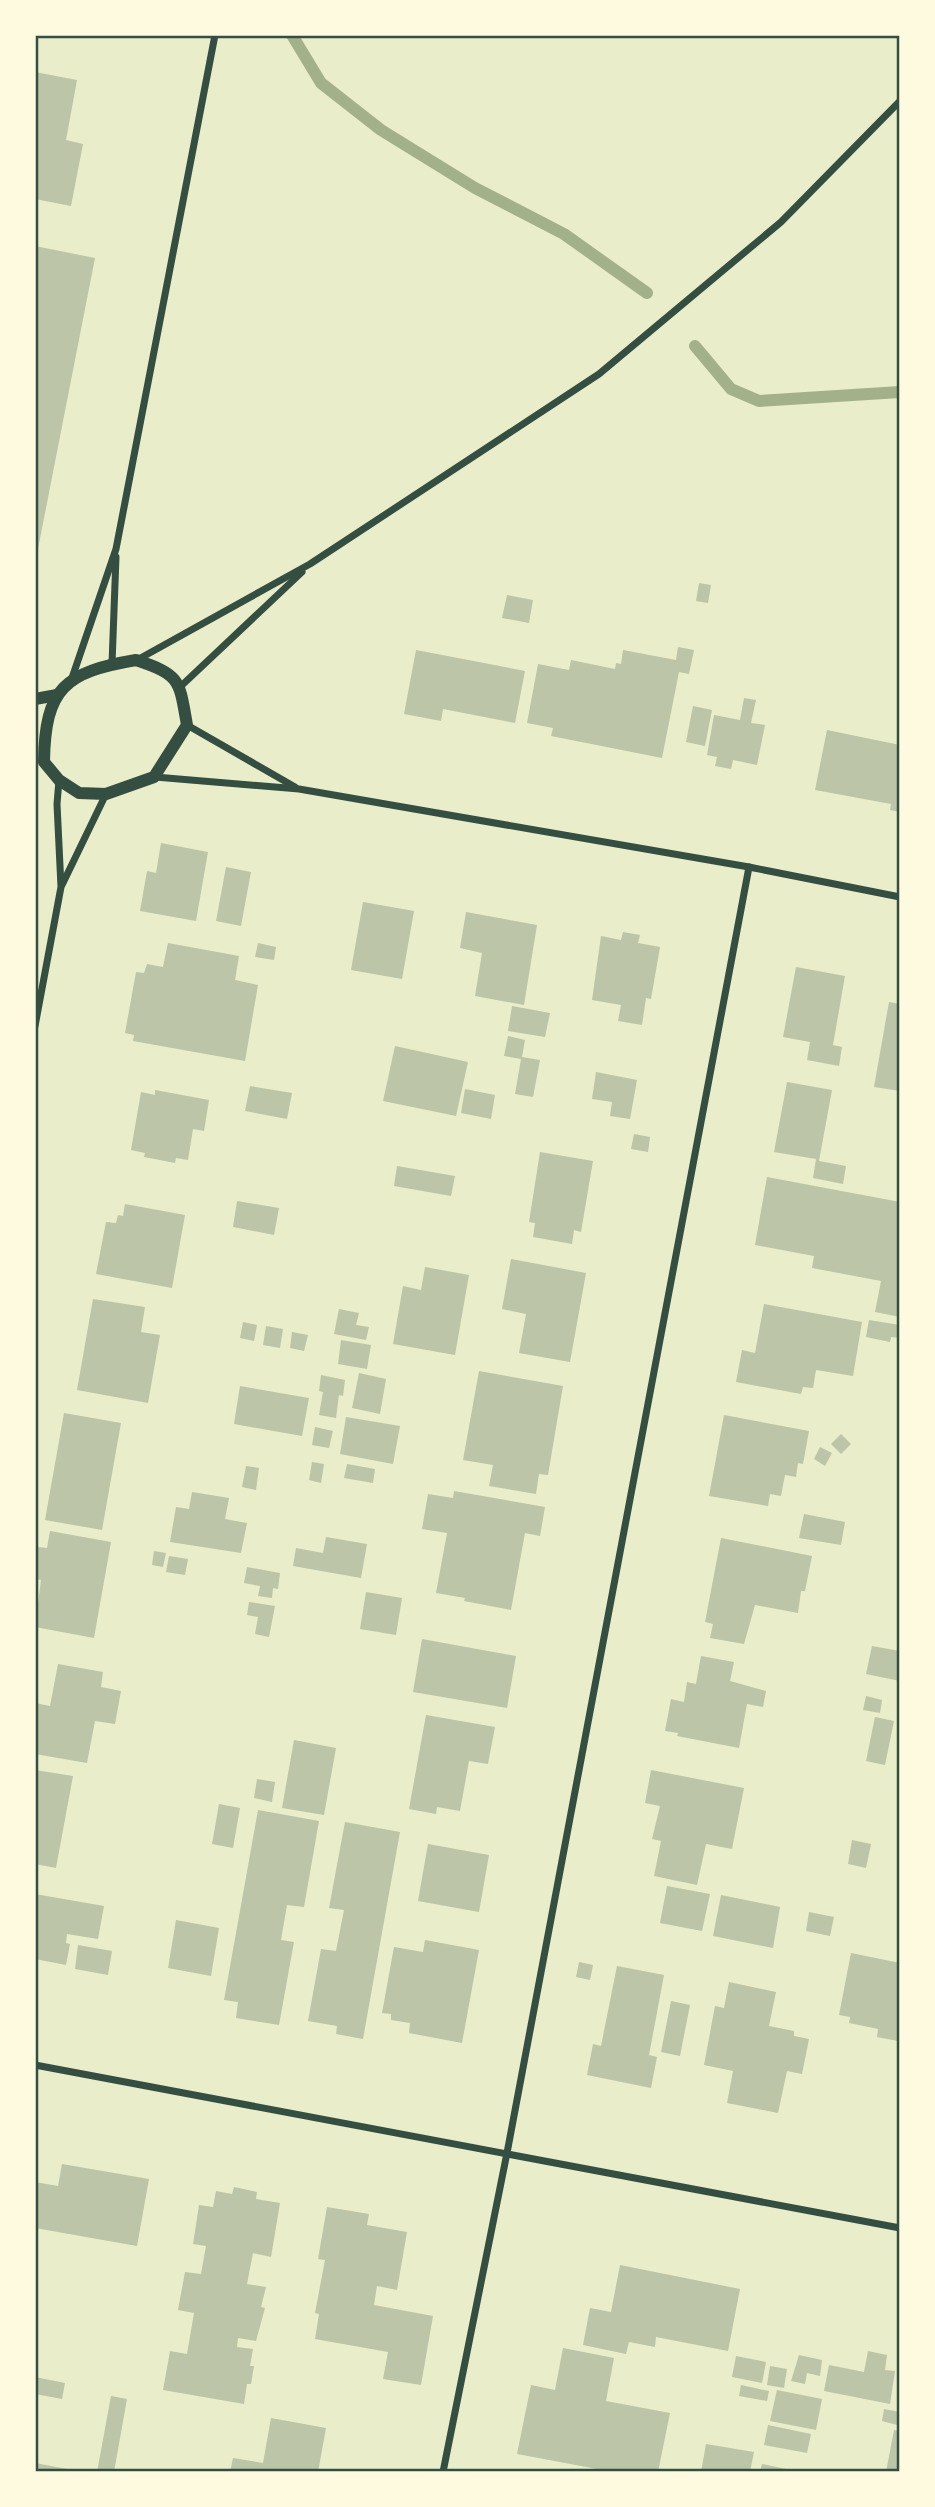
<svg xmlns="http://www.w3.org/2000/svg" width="935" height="2507" font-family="'Titillium Web',sans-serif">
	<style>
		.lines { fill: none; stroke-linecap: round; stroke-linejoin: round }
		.stream { stroke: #a3b18a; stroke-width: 12 }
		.building { fill: #bcc5a7 }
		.minor { stroke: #344e41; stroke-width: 7 }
		.tertiary { stroke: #344e41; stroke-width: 12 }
		.neatline { fill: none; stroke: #344e41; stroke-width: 2.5 }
	</style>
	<rect width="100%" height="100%" fill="#e9edc9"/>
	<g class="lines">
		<g class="stream">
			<path d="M292,35l29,48 60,47 94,58 89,46 83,59"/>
			<path d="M695,346l36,43 28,12 141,-9"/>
		</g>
	</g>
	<g class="building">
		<path d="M35,72l42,8 -11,60 17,4 -12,62 -36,-7z"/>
		<path d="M35,246l60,12 -59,301h-1z"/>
		<path d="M699,583l12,2 -3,18 -12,-2z"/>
		<path d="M507,595l26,5 -4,23 -27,-5z"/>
		<path d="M678,647l16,3 -5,24 -10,-2 -17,86 -111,-22 2,-8 -26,-5 11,-59 31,6 2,-10 44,9 1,-6 5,1 2,-14 53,10z"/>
		<path d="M416,650l109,21 -10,52 -72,-14 -2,12 -37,-7z"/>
		<path d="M744,698l12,2 -5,23 14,2 -8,40 -24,-5 -2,9 -16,-3 2,-9 -10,-2 7,-40 26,5z"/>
		<path d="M693,706l19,4 -7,36 -19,-4z"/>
		<path d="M827,730l73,15v67l-10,-2 1,-6 -76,-14z"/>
		<path d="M161,843l47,9 -12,69 -56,-10 7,-40 9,2z"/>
		<path d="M226,867l25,5 -10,54 -25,-5z"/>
		<path d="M363,902l51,9 -12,68 -51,-9z"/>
		<path d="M466,912l71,13 -13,80 -49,-9 7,-43 -22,-5z"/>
		<path d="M623,932l17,3 -2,8 22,4 -9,52 -5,-1 -4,27 -24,-4 3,-16 -29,-5 9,-64 20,4z"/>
		<path d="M168,943l71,13 -4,24 23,5 -13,76 -112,-20 1,-6 -9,-2 11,-61 8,1 3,-9 16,3z"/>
		<path d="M258,943l18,4 -2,13 -19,-3z"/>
		<path d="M796,967l49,9 -12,69 9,2 -3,19 -32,-6 3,-18 -27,-5z"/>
		<path d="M889,1002l11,2v87l-26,-4z"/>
		<path d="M512,1006l38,7 -5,24 -37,-6z"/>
		<path d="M508,1036l17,4 -3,17 18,3 -7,37 -18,-3 6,-35 -17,-3z"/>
		<path d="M395,1046l73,16 -12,54 -73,-15z"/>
		<path d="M596,1072l41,8 -7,39 -20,-3 2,-14 -20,-3z"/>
		<path d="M787,1082l45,8 -13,71 27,5 -3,18 -30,-6 3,-19 -42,-7z"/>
		<path d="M250,1086l42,7 -5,26 -42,-8z"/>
		<path d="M465,1089l30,6 -4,24 -30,-6z"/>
		<path d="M155,1090l54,10 -5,31 -11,-2 -5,31 -12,-2 -1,5 -31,-6 1,-4 -14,-3 10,-58 14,3z"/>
		<path d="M634,1134l16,3 -2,15 -17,-3z"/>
		<path d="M540,1152l53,9 -12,71 -7,-2 -2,14 -39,-7 2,-14 -6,-1z"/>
		<path d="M397,1166l58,10 -4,20 -57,-10z"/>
		<path d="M767,1177l133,25v115l-25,-5 6,-31 -69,-13 2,-12 -59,-11z"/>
		<path d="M237,1201l42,7 -5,27 -41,-8z"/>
		<path d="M125,1204l60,11 -13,73 -76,-14 10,-52 10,1 2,-8 5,1z"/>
		<path d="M511,1259l75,14 -16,89 -51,-9 7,-39 -24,-5z"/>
		<path d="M425,1267l44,8 -14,80 -62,-11 10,-58 18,4z"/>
		<path d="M93,1299l52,8 -4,25 19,3 -12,68 -71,-13z"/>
		<path d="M764,1304l98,18 -9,54 -37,-6 -3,18 -10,-1 -2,7 -65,-12 6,-32 13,3z"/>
		<path d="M339,1309l20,4 -3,12 13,2 -3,13 -32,-6z"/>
		<path d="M869,1320l31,5v13l-9,-1 -1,5 -24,-5z"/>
		<path d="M243,1322l14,3 -3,16 -14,-3z"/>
		<path d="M266,1326l17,3 -3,19 -17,-3z"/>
		<path d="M292,1332l16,3 -4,16 -14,-3z"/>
		<path d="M341,1340l30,5 -4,24 -29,-5z"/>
		<path d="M479,1371l84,15 -15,89 -9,-1 -3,20 -47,-8 4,-21 -30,-5z"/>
		<path d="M359,1373l27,6 -6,35 -28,-6z"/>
		<path d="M321,1375l24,5 -2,16 -4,-1 -3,23 -17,-3 4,-23 -4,-1z"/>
		<path d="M240,1386l69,12 -7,38 -68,-12z"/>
		<path d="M64,1413l57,10 -19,107 -57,-10z"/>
		<path d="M724,1415l85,16 -6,33 -5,-1 -2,14 -11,-2 -4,21 -11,-2 -2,12 -59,-10z"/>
		<path d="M346,1417l54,9 -7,38 -53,-10z"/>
		<path d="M315,1427l18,4 -4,17 -17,-3z"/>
		<path d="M841,1434l10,10 -10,10 -10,-10z"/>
		<path d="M820,1447l12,6 -7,13 -11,-7z"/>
		<path d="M312,1462l12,2 -3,19 -12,-3z"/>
		<path d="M347,1464l28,5 -2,14 -29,-5z"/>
		<path d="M246,1466l13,2 -3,22 -14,-3z"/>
		<path d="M454,1491l91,16 -5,29 -15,-3 -14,77 -47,-9 1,-3 -29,-5 11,-60 -25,-4 6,-35 25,4z"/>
		<path d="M192,1492l37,6 -4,21 22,4 -6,30 -71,-11 6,-35 13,2z"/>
		<path d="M804,1514l41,8 -4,23 -42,-7z"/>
		<path d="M50,1531l61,11 -17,96 -59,-11 6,-47 -6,-1v-14l3,-18 9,1z"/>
		<path d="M326,1537l41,7 -6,34 -68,-12 3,-18 27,5z"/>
		<path d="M721,1538l91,18 -7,35h-4l-3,22 -43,-8 -11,39 -34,-6 3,-14 -8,-2z"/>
		<path d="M154,1551l12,2 -3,14 -11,-2z"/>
		<path d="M169,1556l19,3 -3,16 -19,-3z"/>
		<path d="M247,1567l33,6 -2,16 -5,-1 -1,10 -14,-2 2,-10 -16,-3z"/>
		<path d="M366,1592l36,6 -6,37 -36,-6z"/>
		<path d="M249,1602l26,4 -6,31 -14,-3 3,-17 -11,-2z"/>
		<path d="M422,1639l94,17 -9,52 -94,-16z"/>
		<path d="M872,1646l28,5v30l-34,-7z"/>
		<path d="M701,1656l33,6 -4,19 36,10 -3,16 -16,-3 -8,44 -62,-12 1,-3 -13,-2 6,-32 13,3 3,-20 9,2z"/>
		<path d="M58,1664l45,8 -2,15 20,4 -6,33 -20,-3 -8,42 -52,-9v-51l15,3z"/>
		<path d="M866,1696l16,4 -2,13 -17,-3z"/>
		<path d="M426,1715l69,12 -7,37 -19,-3 -9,50 -23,-4 -1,7 -27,-5z"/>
		<path d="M875,1717l19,4 -9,44 -19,-4z"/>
		<path d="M294,1740l42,8 -12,67 -42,-7z"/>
		<path d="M35,1770l38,6 -17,92 -21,-4z"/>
		<path d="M651,1770l93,18 -12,61 -26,-5 -9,41 -43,-9 7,-35 -9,-2 8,-33 -15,-3z"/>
		<path d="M257,1779l18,3 -3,20 -18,-4z"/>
		<path d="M219,1804l21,4 -7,40 -21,-4z"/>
		<path d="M258,1810l61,11 -15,86 -17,-2 -6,35 13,2 -15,83 -43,-7 2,-16 -14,-2z"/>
		<path d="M345,1822l55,10 -37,207 -27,-5 1,-8 -29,-5 13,-72 15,2 8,-41 -15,-2z"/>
		<path d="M852,1840l19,4 -5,24 -18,-4z"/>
		<path d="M428,1844l61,11 -10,57 -61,-11z"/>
		<path d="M667,1886l43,8 -8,37 -42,-8z"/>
		<path d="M35,1894l69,12 -6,33 -31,-5 -1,9 4,1 -4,21 -31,-6z"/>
		<path d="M721,1895l59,12 -7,41 -60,-12z"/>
		<path d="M809,1912l25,5 -4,19 -24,-5z"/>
		<path d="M176,1920l43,8 -8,48 -43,-8z"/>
		<path d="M425,1940l54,10 -17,93 -53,-10 1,-10 -19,-3v-6l-9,-1 12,-66 29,5z"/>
		<path d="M78,1945l34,6 -4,24 -33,-6z"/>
		<path d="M851,1953l49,10 -2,78 -21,-4 1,-8 -29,-6 1,-6 -11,-2z"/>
		<path d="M579,1962l14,3 -3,15 -14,-3z"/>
		<path d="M617,1966l47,9 -15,80 8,2 -6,31 -64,-13 6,-31 8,2z"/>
		<path d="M729,1982l47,10 -7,34 25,5v5l15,3 -7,35 -15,-3 -9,42 -51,-10 6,-32 -29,-6 11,-59 9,2z"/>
		<path d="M671,2001l19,4 -10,51 -19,-4z"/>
		<path d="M62,2164l87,15 -12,67 -102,-18v-46l23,4z"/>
		<path d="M234,2187l23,5 -1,7 24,4 -9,54 -18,-4 -6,31 19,3 -5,20 4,1 -9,33 -18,-3 -1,9 16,2 -3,17h4l-3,18h-4l-3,20 -81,-14 7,-39 17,3 7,-41 -16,-3 7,-38 16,2 5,-28 -13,-2 6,-39 14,2 3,-16 16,3z"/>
		<path d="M327,2207l42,7 -2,11 40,7 -10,58 -20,-4 -3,19 59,11 -12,69 -38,-6 5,-27 -73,-13 4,-25 -4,-1 10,-53 -7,-1z"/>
		<path d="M620,2265l120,24 -12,62 -72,-14 -1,10 -26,-5 -3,12 -43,-9 7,-37 21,4z"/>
		<path d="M563,2348l51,10 -8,43 64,12 -12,59h-45l-96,-18 14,-69 24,5z"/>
		<path d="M868,2351l19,4 -2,15 10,1 -5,33 -66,-13 5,-26 35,7z"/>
		<path d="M799,2355l23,5 -2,16 -13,-3 -2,11 -14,-3z"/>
		<path d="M736,2356l30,6 -4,21 -30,-6z"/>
		<path d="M770,2366l17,3 -3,19 -17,-3z"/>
		<path d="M35,2377l30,6 -3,16 -27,-5z"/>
		<path d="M741,2385l28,6 -2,10 -28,-5z"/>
		<path d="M777,2390l45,9 -6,31 -46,-9z"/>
		<path d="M111,2396l16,3 -13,73h-17z"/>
		<path d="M884,2409l16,3 -3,13 -15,-4z"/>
		<path d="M271,2418l55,10 -8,44h-88l3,-14 30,5z"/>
		<path d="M768,2425l43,9 -4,19 -43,-8z"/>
		<path d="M894,2430l6,1v41h-14z"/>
		<path d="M706,2444l48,8 -4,20h-49z"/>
		<path d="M35,2463l43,8v1h-43z"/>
		<path d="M762,2464l34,7v1h-36z"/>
	</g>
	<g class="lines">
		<g class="minor">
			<path d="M137,660l173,-96 289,-190 182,-152 119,-121"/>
			<path d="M112,664l4,-107"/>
			<path d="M72,678l44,-129 99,-514"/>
			<path d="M180,687l122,-115"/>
			<path d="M187,725l108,62"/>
			<path d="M155,777l144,12 450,78 151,30"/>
			<path d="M62,885l44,-91"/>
			<path d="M35,1026l26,-139 -4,-83 2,-24"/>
			<path d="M35,2065l865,163"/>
			<path d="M443,2472l64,-319 242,-1286"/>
		</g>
		<g class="tertiary">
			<path d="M136,660c45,15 43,20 51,65l-33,52 -48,17 -27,-1 -20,-13 -15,-18c1,-74 21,-90 92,-102z"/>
			<path d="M35,699l22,-4"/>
		</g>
	</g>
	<rect width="935" height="2507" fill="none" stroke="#fefae0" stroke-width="74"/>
	<rect x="37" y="37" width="861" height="2433" class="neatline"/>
</svg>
